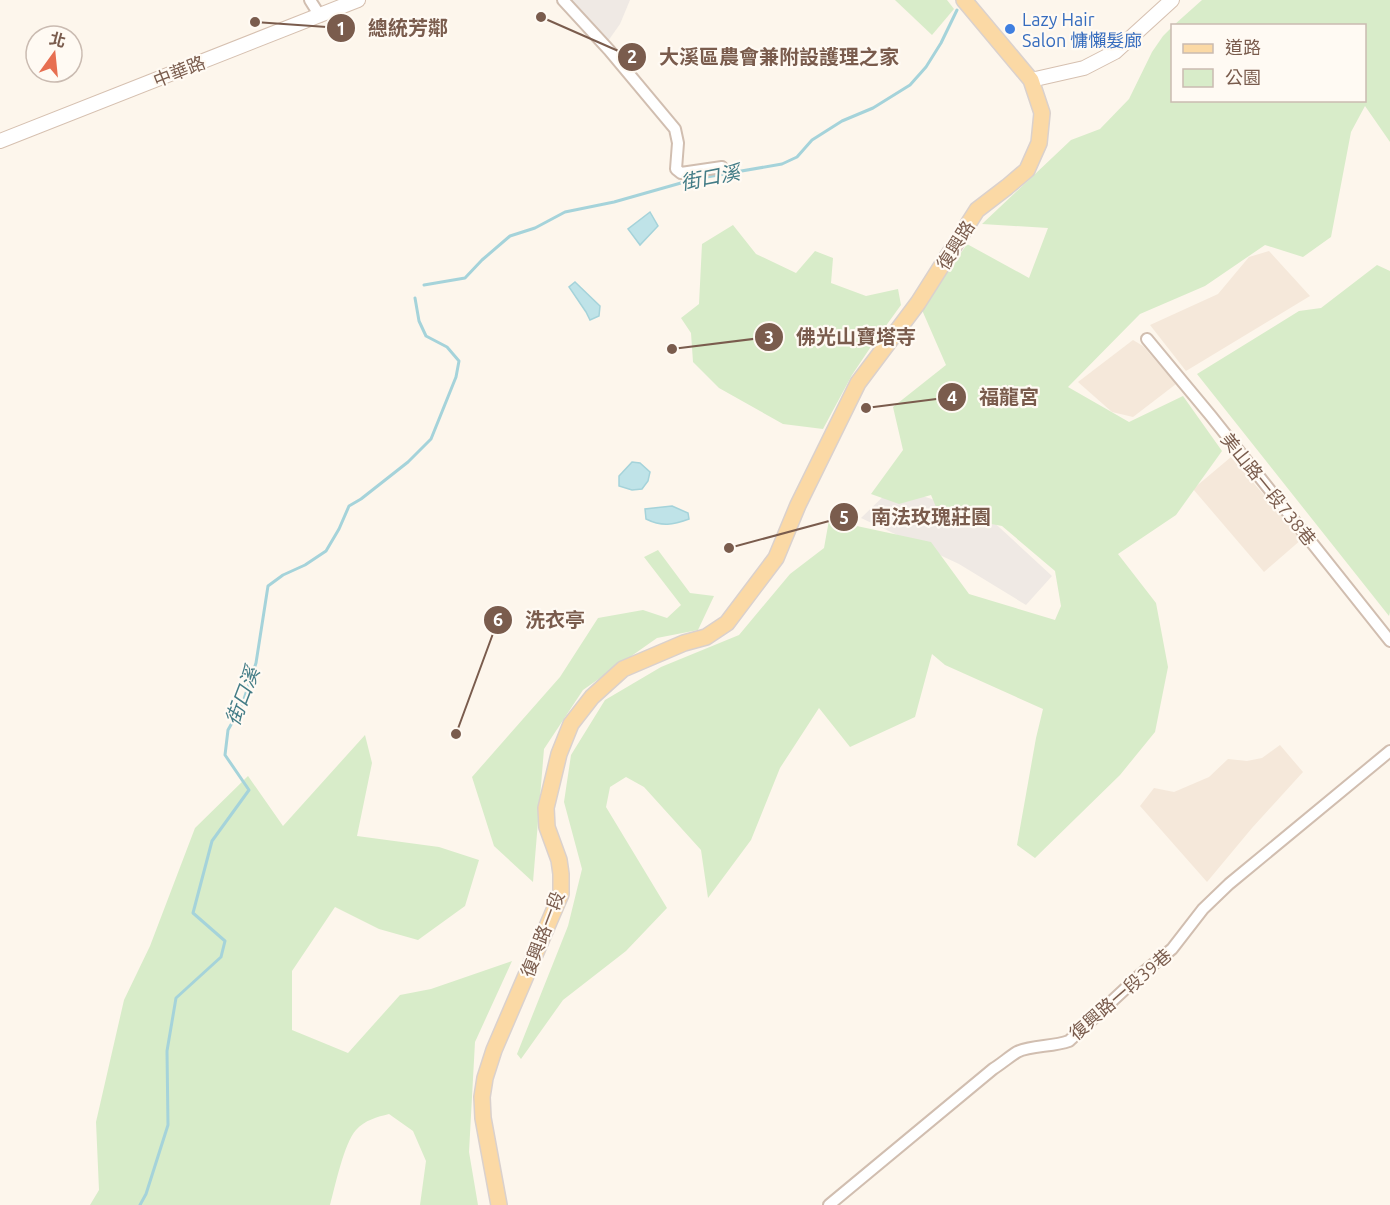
<svg xmlns="http://www.w3.org/2000/svg" width="1390" height="1205" font-family="Ubuntu,'Noto Sans TC',sans-serif">
	<style>
		.residential { fill: #f5e8da }
		.industrial { fill: #efe9e4 }
		.green { fill: #d8ecc9 }
		.water { fill: #bfe3e8; stroke: #a5d3da; stroke-width: 1.5 }
		.lines { fill: none; stroke-linecap: round; stroke-linejoin: round }
		.stream { stroke: #a5d3da; stroke-width: 3 }
		.street-casing { stroke: #d1beb0; stroke-width: 14 }
		.secondary-casing { stroke: #d6c0b0; stroke-width: 16 }
		.primary-casing { stroke: #dad1cd; stroke-width: 18 }
		.street { stroke: #fff; stroke-width: 10 }
		.secondary { stroke: #fff; stroke-width: 14 }
		.primary { stroke: #fbd9a5; stroke-width: 15 }
		.shop-dot { fill: #3f7fe0; stroke: #fffaf3; stroke-width: 2 }
		.labels { text-anchor: middle; dominant-baseline: central; stroke-width: 4.5; stroke-linejoin: round; paint-order: stroke }
		.shop-label { font-size: 18px; fill: #366cbe; stroke: #fffaf3; text-anchor: start }
		.street-label { font-size: 18px; fill: #7a5c4d; stroke: #fffaf3 }
		.water-label { font-size: 20px; font-style: italic; fill: #437c86; stroke: #fffaf3 }
		.leader { fill: none; stroke: #7a5c4d; stroke-width: 2 }
		.callout-dot { fill: #7a5c4d; stroke: #fffaf3; stroke-width: 2 }
		.mark-label { font-size: 18px; text-anchor: middle; font-weight: bold; fill: #fff }
		.callout-label { font-size: 20px; text-anchor: middle; font-weight: bold; fill: #7a5c4d; stroke: #fffaf3; stroke-width: 4.5; stroke-linejoin: round; paint-order: stroke }
	</style>
	<rect width="100%" height="100%" fill="#fdf6ec"/>
	<g class="residential">
		<path d="M1269,251l41,45 -124,75 -36,-46 68,-31 31,-37z"/>
		<path d="M1133,340l10,6 33,38 -43,33 -21,-5 -34,-30z"/>
		<path d="M1231,457l71,82 -38,33 -71,-83z"/>
		<path d="M1280,745l23,27 -51,56 -45,54 -67,-76 14,-18 20,4 35,-15 19,-18 19,2 15,-3z"/>
	</g>
	<g class="industrial">
		<path d="M572,0h58l-10,24 -12,17z"/>
		<path d="M893,487l94,29 65,60 -26,29 -67,-41 -98,-46z"/>
	</g>
	<g class="green">
		<path d="M895,0h52l7,9 -22,26z"/>
		<path d="M1202,0h188v142l-25,-36 -14,26 -20,105 -28,20 -38,-12 -60,41 -65,28 -72,73 61,35 54,-26 39,55 -46,64 -58,39 38,49 12,64 -13,65 -35,43 -85,83 -18,-13 19,-107 7,-29 -98,-44 -13,-11 -17,63 -65,30 -31,-39 -39,60 -29,72 -43,58 -7,-48 -57,-63 -18,-10 -16,10 -4,20 61,101 -41,43 -63,49 -42,59 -4,-5 51,-128 14,-57 -18,-67 7,-47 34,-55 56,-33 78,-32 51,-61 34,-26 5,-28 102,22 38,52 86,26 6,-14 -6,-35 -53,-45 -63,-12 -8,-19 -32,9 -28,-10 32,-44 -10,-43 53,-42 -24,-55 45,-66 62,34 19,-50 -66,-4 89,-84 29,-11 29,-30 23,-47 11,-16 9,-9v73h192v-74l-190,-1z"/>
		<path d="M733,225l23,29 40,19 19,-22 18,7 -2,25 35,13 32,-7 3,16 -29,40 -20,30 -29,54 -40,-5 -64,-36 -26,-26 -2,-29 -10,-15 18,-14 3,-60z"/>
		<path d="M1377,265l13,6v341l-1,4 -192,-242 102,-63 22,-3z"/>
		<path d="M658,550l32,43 24,3 -16,34 -41,8 -74,52 -39,59 -11,133 -39,-36 -22,-69 88,-100 38,-59 45,-8 24,8 14,-13 -37,-48z"/>
		<path d="M365,735l7,28 -15,73 82,11 40,13 -14,46 -47,34 -39,-11 -44,-22 -43,64v59l56,23 52,-58 31,-6 81,-28 -37,81 -6,110 9,53h-58l6,-44 -13,-30 -24,-17c-12,3 -24,6 -33,16 -12,13 -21,57 -26,75h-240l9,-15 -3,-68 28,-122 26,-54 45,-118 53,-52 35,50z"/>
	</g>
	<g class="water">
		<path d="M650,212l8,14 -18,19 -12,-16z"/>
		<path d="M575,282l25,24 -1,10 -9,4 -4,-8 -17,-25z"/>
		<path d="M632,462l8,1 10,9 -2,9 -6,8 -10,1 -13,-4v-10z"/>
		<path d="M672,506l16,7 1,6c-16,6 -27,8 -43,0l-1,-10z"/>
	</g>
	<g class="lines">
		<g class="stream">
			<path d="M424,285l41,-7 17,-18 28,-24 25,-8 30,-16 49,-10 81,-23 87,-15 15,-7 15,-17 30,-19 31,-13 37,-23 16,-18 15,-24 16,-33"/>
			<path d="M140,1205l6,-11 22,-69 -1,-74 9,-53 45,-41 4,-16 -32,-28 19,-72 37,-51 -24,-35 3,-25 14,-25 14,-42 12,-77 15,-11 22,-10 21,-14 13,-22 10,-23 12,-7 47,-37 23,-23 25,-62 3,-16 -12,-14 -21,-11 -7,-15 -4,-23"/>
		</g>
		<g class="street-casing">
			<g id="street">
				<path d="M310,0l10,16"/>
				<path d="M563,0l46,50 66,79 3,14 -2,26 5,4 41,-6"/>
				<path d="M1147,339l64,77 179,225"/>
				<path d="M829,1205l164,-136c8,-5 16,-12 24,-17 14,-7 36,-5 52,-11l70,-65 33,-27 31,-40 26,-25 161,-133"/>
			</g>
		</g>
		<g class="secondary-casing">
			<g id="secondary">
				<path d="M1031,80l53,-12 31,-16 57,-52"/>
				<path d="M0,141l358,-141"/>
			</g>
		</g>
		<g class="primary-casing">
			<path id="primary" d="M499,1205l-16,-87 -1,-21 3,-19 9,-28 67,-156v-20l-2,-14 -12,-33 -1,-19 13,-54 12,-30 21,-27 31,-28 61,-26 22,-6 21,-14 49,-65 22,-53 60,-122 60,-80 59,-93 30,-23 20,-17 12,-27 3,-30 -11,-33 -67,-80"/>
		</g>
		<use href="#street" class="street"/>
		<use href="#secondary" class="secondary"/>
		<use href="#primary" class="primary"/>
	</g>
	<circle class="shop-dot" cx="1010" cy="29" r="6"/>
	<g class="labels">
		<g class="shop-label">
			<text x="1022" y="19">Lazy Hair<tspan x="1022" dy="21">Salon 慵懶髮廊</tspan></text>
		</g>
		<g class="street-label">
			<text transform="translate(179 71) rotate(-22)">中華路</text>
			<text transform="translate(955 245) rotate(-58)">復興路</text>
			<text transform="translate(1269 489) rotate(51)">美山路一段738巷</text>
			<text transform="translate(542 934) rotate(-69)">復興路一段</text>
			<text transform="translate(1120 994) rotate(-41)">復興路一段39巷</text>
		</g>
		<g class="water-label">
			<text transform="translate(710 177) rotate(-11)">街口溪</text>
			<text transform="translate(242 696) rotate(-69)">街口溪</text>
		</g>
	</g>
	<path class="leader" d="M255 22L341 28M541 17L632 57M672 349L769 337M866 408L952 397M729 548L844 517M456 734L498 620"/>
	<g class="callout-dot">
		<circle cx="255" cy="22" r="6"/>
		<circle cx="541" cy="17" r="6"/>
		<circle cx="672" cy="349" r="6"/>
		<circle cx="866" cy="408" r="6"/>
		<circle cx="729" cy="548" r="6"/>
		<circle cx="456" cy="734" r="6"/>
		<circle cx="341" cy="28" r="15"/>
		<circle cx="632" cy="57" r="15"/>
		<circle cx="769" cy="337" r="15"/>
		<circle cx="952" cy="397" r="15"/>
		<circle cx="844" cy="517" r="15"/>
		<circle cx="498" cy="620" r="15"/>
	</g>
	<g class="mark-label">
		<text x="341" y="35">1</text>
		<text x="632" y="63">2</text>
		<text x="769" y="344">3</text>
		<text x="952" y="404">4</text>
		<text x="844" y="524">5</text>
		<text x="498" y="626">6</text>
	</g>
	<g class="callout-label">
		<text x="408" y="35">總統芳鄰</text>
		<text x="779" y="64">大溪區農會兼附設護理之家</text>
		<text x="856" y="344">佛光山寶塔寺</text>
		<text x="1009" y="404">福龍宮</text>
		<text x="931" y="524">南法玫瑰莊園</text>
		<text x="555" y="627">洗衣亭</text>
	</g>
	<rect x="1171" y="24" width="195" height="78" fill="#fffaf3" stroke="#cabbb1" stroke-width="1.5"/>
	<rect x="1183" y="44" width="30" height="9" fill="#fbd9a5" stroke="#cabbb1" stroke-width="1.5"/>
	<text x="1225" y="54" font-size="18" fill="#7a5c4d">道路</text>
	<rect x="1183" y="69" width="30" height="18" fill="#d8ecc9" stroke="#cabbb1" stroke-width="1.5"/>
	<text x="1225" y="84" font-size="18" fill="#7a5c4d">公園</text>
	<g transform="translate(54 54) rotate(15)"><circle r="28" fill="#fffaf3" stroke="#cabbb1" stroke-width="1.5"/>
	<path d="M0-4.5L10 22L0 15L-10 22Z" fill="#e76f51"/>
	<text y="-9" font-size="16" font-weight="bold" text-anchor="middle" fill="#7a5c4d">北</text>
	</g>
</svg>
